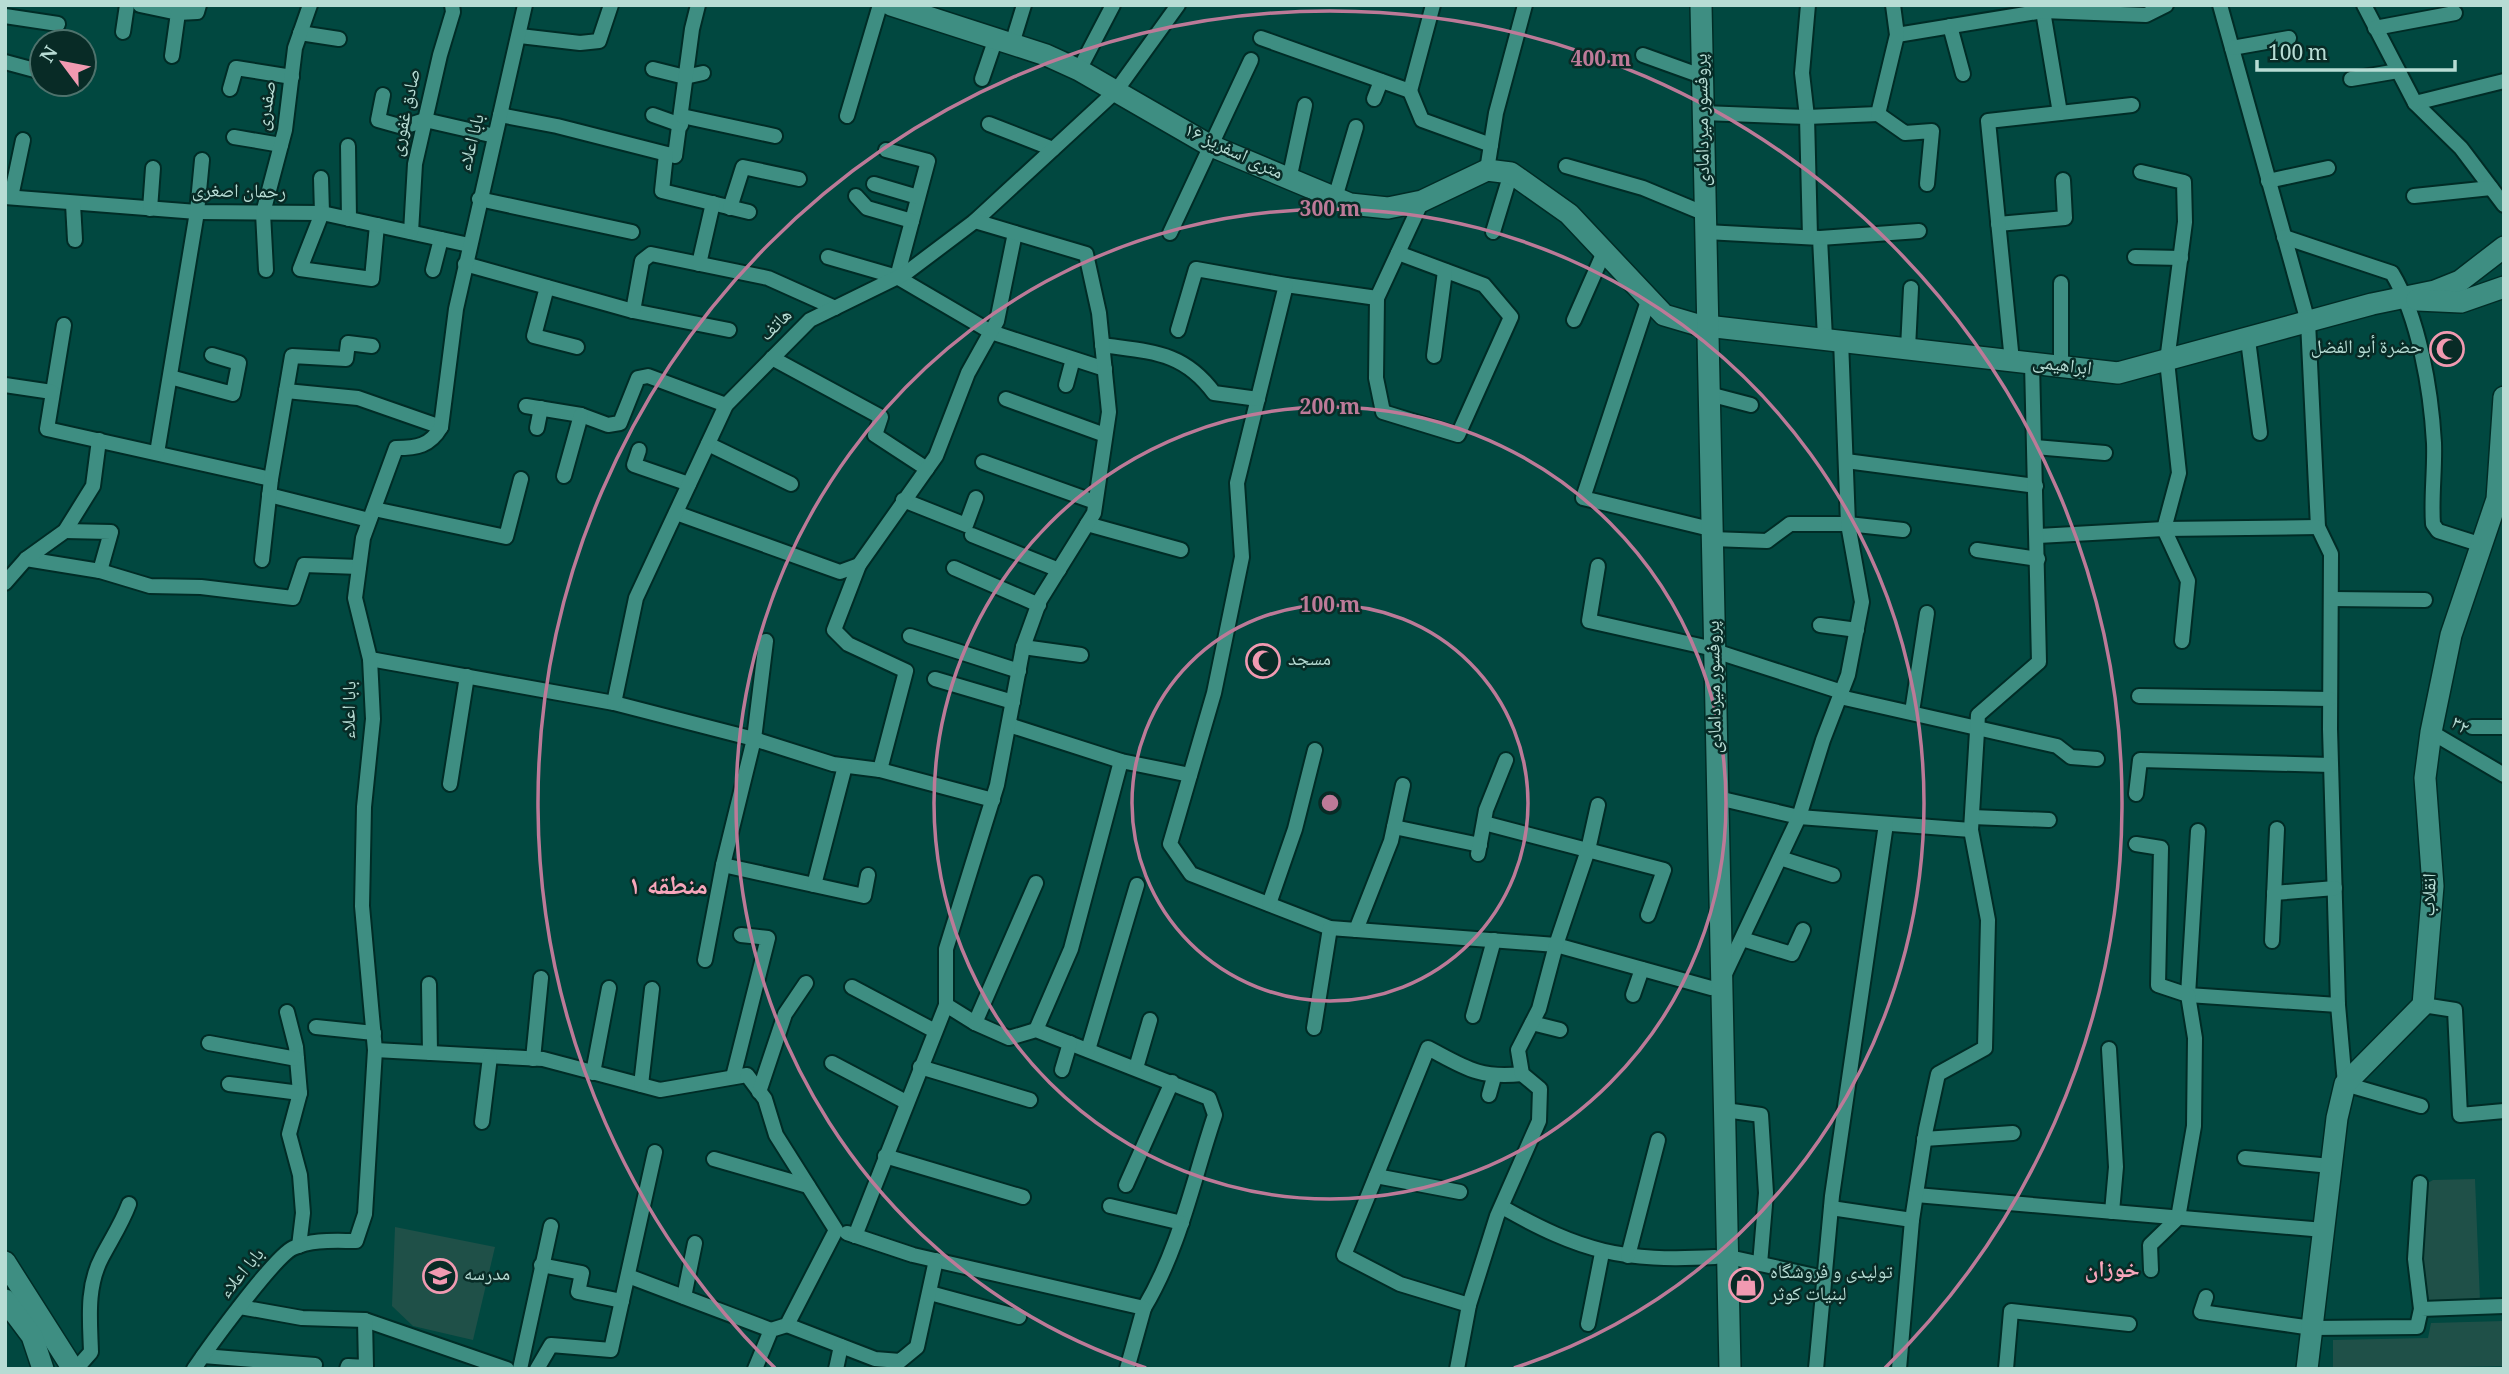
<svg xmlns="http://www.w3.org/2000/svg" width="2509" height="1374" font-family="Georgia,'Noto Naskh Arabic',serif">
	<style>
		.built { fill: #1f5048 }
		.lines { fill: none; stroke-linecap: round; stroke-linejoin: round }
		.street-casing { stroke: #002c26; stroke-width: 18 }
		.secondary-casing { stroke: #002c26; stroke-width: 24 }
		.street { stroke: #3e8e82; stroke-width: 14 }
		.secondary { stroke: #3e8e82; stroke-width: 21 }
		.ring { fill: none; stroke: #bc7a98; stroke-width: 3.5 }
		.labels { text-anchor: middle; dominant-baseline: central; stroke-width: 5; stroke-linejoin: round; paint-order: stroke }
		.street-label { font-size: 19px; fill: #b7dcd4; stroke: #082b26 }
		.poi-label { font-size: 19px; fill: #b7dcd4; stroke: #082b26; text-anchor: start }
		.quarter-label { font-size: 23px; font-weight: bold; fill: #f7a6bb; stroke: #082b26 }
		.district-label { font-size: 26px; font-weight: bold; fill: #f7a6bb; stroke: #082b26 }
		.centre { fill: #bc7a98; stroke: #082b26; stroke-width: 3.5 }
		.ring-label { font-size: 21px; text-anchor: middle; font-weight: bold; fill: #bc7a98; stroke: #082b26; stroke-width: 5; stroke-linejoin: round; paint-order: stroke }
	</style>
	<rect width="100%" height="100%" fill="#014840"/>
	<g class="built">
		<path d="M2475,1179l5,122 -51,-1 -6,-32 3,-84 7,-4z"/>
		<path d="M395,1227l100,20 -22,93 -60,-14 -21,-20z"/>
		<path d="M2504,1321v45l-171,3v-29l95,-2 3,-15z"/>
	</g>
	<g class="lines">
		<g class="street-casing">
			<g id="street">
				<path d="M140,5l38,8"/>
				<path d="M1808,5l-6,68 5,44 3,120"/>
				<path d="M2220,5l88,317 10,205 13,27 -1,175 8,276 7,79 76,22"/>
				<path d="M2364,5l51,98 46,45 43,57"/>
				<path d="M2043,11l17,102"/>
				<path d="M5,16l53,8"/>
				<path d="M1950,26l13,48"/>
				<path d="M2375,28l80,-15"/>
				<path d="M123,32l4,-27"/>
				<path d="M300,33l39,6"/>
				<path d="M1897,35l146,-24 103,4 20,-10"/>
				<path d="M520,36l60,7 19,-2 12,-36"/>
				<path d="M1261,38l149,53 23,-86"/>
				<path d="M1012,44l12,-39"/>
				<path d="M2232,48l57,-10"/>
				<path d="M1643,55l50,18"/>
				<path d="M172,56l6,-43 19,-1 2,-7"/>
				<path d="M5,62l37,10"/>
				<path d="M653,69l32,8 18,-4"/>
				<path d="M1079,70l34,-65"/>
				<path d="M982,79l14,-41"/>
				<path d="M2351,79l47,-8"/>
				<path d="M230,89l6,-21 56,9"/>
				<path d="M1410,91l12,29 69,25"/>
				<path d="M383,95l-5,25 25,7 22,-7 70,16"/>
				<path d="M1374,99l7,-18"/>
				<path d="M2415,103l89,-22"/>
				<path d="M1703,113l104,4 71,-3 19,-79 -4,-30"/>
				<path d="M1878,114l27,19 27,-2 -5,53"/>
				<path d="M500,115l57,11 118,30 17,-127 6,-24"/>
				<path d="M653,115l28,10"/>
				<path d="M682,116l93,20"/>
				<path d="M847,116l33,-111"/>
				<path d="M989,124l64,25"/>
				<path d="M234,137l47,8"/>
				<path d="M348,146l1,73"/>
				<path d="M886,150l42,11 -31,116"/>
				<path d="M666,154l-4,37 87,21"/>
				<path d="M1566,166l77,22 53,22"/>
				<path d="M1487,170l9,-57 29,-108"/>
				<path d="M2141,172l43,10 1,40 -18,139 12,112 -15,56 24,52 -6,60"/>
				<path d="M321,178l1,35 -22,56 72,10 5,-54"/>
				<path d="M1289,180l16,-75"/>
				<path d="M2268,181l60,-13"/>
				<path d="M874,184l44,13"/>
				<path d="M856,196l11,12 45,13"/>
				<path d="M2414,196l77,-8"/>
				<path d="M5,197l192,15 125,1 147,32"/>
				<path d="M11,197l12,-57"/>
				<path d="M1335,198l21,-71"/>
				<path d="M479,199l153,33"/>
				<path d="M1422,201l-45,97 -91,-13 -49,198 5,74 -28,136 -44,151 21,30 139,54 226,17 155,43"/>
				<path d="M73,204l2,36"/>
				<path d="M730,208l13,-41 56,12"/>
				<path d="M150,209l3,-41"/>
				<path d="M1998,224l67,-6 -2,-38"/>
				<path d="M411,232l4,-68 25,-109 13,-43 -1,-7"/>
				<path d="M1493,232l18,-59"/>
				<path d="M1706,232l114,6 5,100"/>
				<path d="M1170,233l81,-173"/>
				<path d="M2284,237l108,36c27,45 39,117 42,170 1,27 -3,54 -1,81l5,7 41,13"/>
				<path d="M1820,238l99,-7"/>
				<path d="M828,257l69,20 94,55 114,37"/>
				<path d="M2135,257l46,1"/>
				<path d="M465,264l168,47 96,19"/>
				<path d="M699,264l14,-61"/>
				<path d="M266,270l-3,-57 22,-83 10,-82 15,-43"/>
				<path d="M433,270l8,-31"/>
				<path d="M547,287l-13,49 43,11"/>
				<path d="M1377,298l-1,80 7,34 75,23 53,-118 -27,-32 -86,-32"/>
				<path d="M1649,298l-66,200 119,29"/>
				<path d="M633,311l9,-50 9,-7 117,24 67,30"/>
				<path d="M1574,320l30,-68"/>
				<path d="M64,325l-17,104 224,50"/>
				<path d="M1178,330l18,-61 90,16"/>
				<path d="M2248,340l12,93"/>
				<path d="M1102,345c49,7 81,6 112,48l44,6"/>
				<path d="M1908,348l3,-60"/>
				<path d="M1434,356l11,-85"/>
				<path d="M772,358l109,59 -6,18 52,34"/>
				<path d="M2012,361l-24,-240 144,-16"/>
				<path d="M2061,366v-83"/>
				<path d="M170,377l63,17 6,-31 -27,-8"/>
				<path d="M5,385l47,7"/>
				<path d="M1066,385l7,-26"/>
				<path d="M286,391l72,7 83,29"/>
				<path d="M1709,394l42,11"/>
				<path d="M1006,399l99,36"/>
				<path d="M526,406l55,9 27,10 12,-2 18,-45 10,-2 78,29"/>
				<path d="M537,428l4,-20"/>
				<path d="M708,444l83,40"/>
				<path d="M2035,447l70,6"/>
				<path d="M639,450l-5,15 55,19"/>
				<path d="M157,453l40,-241 5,-52"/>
				<path d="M1846,461l190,25"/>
				<path d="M983,462l112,40"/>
				<path d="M564,476l17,-61"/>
				<path d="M269,495l100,25"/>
				<path d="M903,500l63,25 10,-27"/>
				<path d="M374,509l132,28 15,-58"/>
				<path d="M676,513l164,59 19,-7 77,-109 32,-83 29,-52 18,-88"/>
				<path d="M1087,524l94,26"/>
				<path d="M65,531l46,1 -11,39"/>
				<path d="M972,535l87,35"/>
				<path d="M2038,536l126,-7 154,-2"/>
				<path d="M1712,539l55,2 23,-17h58l-7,-184"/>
				<path d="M1977,550l61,9"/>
				<path d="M26,559l74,12 50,15 51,1 92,11 11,-33 55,2"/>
				<path d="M262,560l9,-81 21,-123 54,3 2,-16 24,3"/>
				<path d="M859,565l-25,65 14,14 58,27 -26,99"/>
				<path d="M1598,566l-9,55 116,26"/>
				<path d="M954,568l85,37"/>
				<path d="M5,583l21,-24 39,-28 28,-45 6,-46"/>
				<path d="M2331,599l94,1"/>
				<path d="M1820,625l37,5"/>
				<path d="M910,636l109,35"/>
				<path d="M1023,647l58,8"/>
				<path d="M1715,651l127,41"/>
				<path d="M370,659l244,44 140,36 79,25 47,6 113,30"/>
				<path d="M935,679l78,23"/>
				<path d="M2139,696l191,3"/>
				<path d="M1840,697l217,49 14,11 26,2"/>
				<path d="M614,703l22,-105 90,-193 84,-85 96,-47 69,-52 141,-130 62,-86"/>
				<path d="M1912,712l15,-99"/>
				<path d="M1009,725l112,36 69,14"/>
				<path d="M2472,727h32"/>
				<path d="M2431,732l73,43"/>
				<path d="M450,784l17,-108"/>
				<path d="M2136,794l4,-34 191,5"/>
				<path d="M1718,798l81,19 172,13"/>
				<path d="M1972,817l77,3"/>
				<path d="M1484,823l180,47 -16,45"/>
				<path d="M1394,827l86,18"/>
				<path d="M2198,831l-10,164 150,10"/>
				<path d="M2136,844l25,4 -3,137 30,10 7,43 -1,88 -16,92 -28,27 1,25"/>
				<path d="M1478,854l8,-44 20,-50"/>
				<path d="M1780,858l53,17"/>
				<path d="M723,865l141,31 4,-21"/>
				<path d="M814,885l31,-119"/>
				<path d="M2274,893l61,-5"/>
				<path d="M1269,904l26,-75 20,-79"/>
				<path d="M1356,930l35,-89 12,-56"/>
				<path d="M1742,939l50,15 11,-24"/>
				<path d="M2272,941l5,-112"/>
				<path d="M705,960l18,-95 31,-126 12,-98"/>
				<path d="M1724,976l75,-159 24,-77 25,-65 14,-73 -14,-78 55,6"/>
				<path d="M429,984l1,69"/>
				<path d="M852,987l83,44"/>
				<path d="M1633,995l9,-26"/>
				<path d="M946,1005l29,18 34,15 27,-8 173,68 6,17c-22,65 -35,133 -71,193"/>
				<path d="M2423,1005l32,5 5,105 44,-4"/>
				<path d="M287,1012l9,35 4,46 -11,41 11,41 3,38 -4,33"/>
				<path d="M1473,1016l21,-76"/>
				<path d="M975,1023l61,-140"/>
				<path d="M1532,1023l28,7"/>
				<path d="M316,1027l58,6"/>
				<path d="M1314,1028l16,-100"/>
				<path d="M1036,1030l35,-81 50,-188"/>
				<path d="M209,1043l88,16"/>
				<path d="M2109,1049l7,118 -4,45"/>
				<path d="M375,1050l168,9 117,31 87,-15 18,24 11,36 60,95 -49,95 -16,5 -16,39"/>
				<path d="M1088,1050l49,-165"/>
				<path d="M533,1059l8,-81"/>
				<path d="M832,1063l74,39"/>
				<path d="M920,1067l110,33"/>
				<path d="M1136,1068l14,-48"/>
				<path d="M1062,1070l8,-27"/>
				<path d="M593,1073l16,-85"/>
				<path d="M733,1077l35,-139 -27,-3"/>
				<path d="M229,1084l71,9"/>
				<path d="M641,1085l11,-96"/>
				<path d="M759,1092l26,-78 21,-31"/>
				<path d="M1489,1095l5,-18"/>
				<path d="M1725,1110l36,5 5,78 -6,71"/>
				<path d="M482,1122l8,-65"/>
				<path d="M1924,1139l89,-6"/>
				<path d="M885,1156l138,41"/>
				<path d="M2245,1158l86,8"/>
				<path d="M714,1159l94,27"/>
				<path d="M1376,1176l84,16"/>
				<path d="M2420,1183l-5,76 6,50"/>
				<path d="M1126,1185l46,-103"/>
				<path d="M1916,1195l408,35"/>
				<path d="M1110,1206l72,17"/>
				<path d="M1502,1207c80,45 120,55 213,50"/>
				<path d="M1831,1208l81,12"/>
				<path d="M847,1233l66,22 231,53 -17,61"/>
				<path d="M855,1236l91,-231v-56l51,-164 26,-138 17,-47 54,-87 15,-101 -10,-99 -13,-59 -111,-33"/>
				<path d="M1628,1256l30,-116"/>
				<path d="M1729,1257l95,21"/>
				<path d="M541,1265l41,8 -4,19 44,9"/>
				<path d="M628,1276l143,54"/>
				<path d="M930,1293l89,24"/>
				<path d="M684,1297l11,-54"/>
				<path d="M2206,1297l-5,15 111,16 105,-1 4,-18 83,-3"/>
				<path d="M1469,1305l-69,-21 -56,-29 84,-207c36,19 51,31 94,26"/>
				<path d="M240,1307l62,11 63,2 142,49"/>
				<path d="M1588,1324l14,-71"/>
				<path d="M787,1325l88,34 25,2 17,-14 19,-87"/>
				<path d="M203,1356l112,9"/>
				<path d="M76,1369l15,-17c-1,-32 -5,-65 11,-95 10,-19 20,-34 27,-53"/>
				<path d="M194,1369c14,-21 80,-112 99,-121 20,-9 41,-7 63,-7l9,-27 10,-164 -13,-144 2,-99 9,-88 -3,-60 -15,-61 8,-60 33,-90c21,0 34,-2 45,-21l15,-118 69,-304"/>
				<path d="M347,1369l1,-3 18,1 -1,-47"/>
				<path d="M520,1369l31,-143"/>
				<path d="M537,1369l14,-24 60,5 44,-198"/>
				<path d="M836,1369l5,-23"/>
				<path d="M1457,1369l12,-64 28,-89 42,-95 1,-32 -18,-15 -4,-24 21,-41 17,-64 32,-95 10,-45"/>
				<path d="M1816,1369l16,-173 54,-372"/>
				<path d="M1899,1369l13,-149 14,-91 12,-55 47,-26 3,-128 -17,-90 7,-115 61,-53 -7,-299"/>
				<path d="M2006,1369l5,-58 118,13"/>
			</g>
		</g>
		<g class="secondary-casing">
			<g id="secondary">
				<path d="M891,5l155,50 33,15 130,75 141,59 38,4 34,-7 65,-31 24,3 58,41 95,101 34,10 420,48 254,-69 63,-13 25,-10 44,-34"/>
				<path d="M1701,5l29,1364"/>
				<path d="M2417,300l44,2 43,-15"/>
				<path d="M5,1262l68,107"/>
				<path d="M5,1300l27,36 11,33"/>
				<path d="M2307,1369l30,-251 8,-34 78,-79 10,-119 -8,-108 6,-46 20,-97 46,-136 7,-102"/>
			</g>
		</g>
		<use href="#street" class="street"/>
		<use href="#secondary" class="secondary"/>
	</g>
	<g class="ring">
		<circle cx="1330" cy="803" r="198"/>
		<circle cx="1330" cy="803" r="396"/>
		<path d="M1146 1368A594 594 0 1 1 1514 1368"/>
		<path d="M775 1368A792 792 0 1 1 1885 1368"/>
	</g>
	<defs>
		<g id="mosque-ring" transform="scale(1.75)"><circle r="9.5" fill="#082b26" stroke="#f19ab1" stroke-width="1.5"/><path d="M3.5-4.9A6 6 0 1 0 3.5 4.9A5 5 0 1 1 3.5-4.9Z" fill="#f19ab1"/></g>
		<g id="school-ring" transform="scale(1.75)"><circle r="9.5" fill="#082b26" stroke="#f19ab1" stroke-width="1.5"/><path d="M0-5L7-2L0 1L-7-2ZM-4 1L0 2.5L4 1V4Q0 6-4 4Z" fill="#f19ab1"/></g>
		<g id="shop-ring" transform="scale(1.75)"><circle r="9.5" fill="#082b26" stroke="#f19ab1" stroke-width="1.5"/><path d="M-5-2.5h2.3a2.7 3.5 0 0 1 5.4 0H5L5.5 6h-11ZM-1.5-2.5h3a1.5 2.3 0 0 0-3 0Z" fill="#f19ab1"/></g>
	</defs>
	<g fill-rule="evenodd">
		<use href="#mosque-ring" x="2447" y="349"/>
		<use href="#mosque-ring" x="1263" y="661"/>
		<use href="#school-ring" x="440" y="1276"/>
		<use href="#shop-ring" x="1746" y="1285"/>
	</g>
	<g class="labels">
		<g class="street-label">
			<text transform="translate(268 106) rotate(-81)">صفدری</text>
			<text transform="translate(407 113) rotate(-78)">صادق غفوری</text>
			<text transform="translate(1704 120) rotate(-91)">پروفسور میردامادی</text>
			<text transform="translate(473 143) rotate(-76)">بابا اعلاء</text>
			<text transform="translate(1233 153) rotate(25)">۱۶ متری اسفریز</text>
			<text transform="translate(239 193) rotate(1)">رحمان اصغری</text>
			<text transform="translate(777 326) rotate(-45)">هاتف</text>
			<text transform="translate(2062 367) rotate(7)">ابراهیمی</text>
			<text transform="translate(1716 687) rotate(-91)">پروفسور میردامادی</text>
			<text transform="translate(351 710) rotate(-89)">بابا اعلاء</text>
			<text transform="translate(2459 727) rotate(31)">۳۲</text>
			<text transform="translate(2431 895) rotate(-88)">انقلاب</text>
			<text transform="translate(243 1274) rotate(-50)">بابا اعلاء</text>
		</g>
		<g class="poi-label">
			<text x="2422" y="349" text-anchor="end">حضرة أبو الفضل</text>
			<text x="1288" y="661">مسجد</text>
			<text x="1770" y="1274">تولیدی و فروشگاه<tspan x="1770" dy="22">لبنیات کوثر</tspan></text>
			<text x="464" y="1276">مدرسه</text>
		</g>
		<g class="quarter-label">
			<text x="2112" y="1272">خوزان</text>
		</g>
		<g class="district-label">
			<text x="668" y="888">منطقه ۱</text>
		</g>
	</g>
	<circle cx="1330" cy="803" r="10" class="centre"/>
	<g class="ring-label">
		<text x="1601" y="66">400 m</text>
		<text x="1330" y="216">300 m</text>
		<text x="1330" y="414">200 m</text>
		<text x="1330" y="612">100 m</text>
	</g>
	<rect width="2509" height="1374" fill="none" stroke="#b7dcd4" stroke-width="14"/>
	<g transform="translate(63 63) rotate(302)"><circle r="33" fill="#082b26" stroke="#4e726c" stroke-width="2"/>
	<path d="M0-5L12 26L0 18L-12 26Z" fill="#f19ab1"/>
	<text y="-10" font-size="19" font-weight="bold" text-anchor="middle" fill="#b7dcd4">N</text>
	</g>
	<path d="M2257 60v10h198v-10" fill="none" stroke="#b7dcd4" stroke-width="3.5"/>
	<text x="2268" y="60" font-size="21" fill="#b7dcd4" stroke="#082b26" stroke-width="5" paint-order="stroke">100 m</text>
</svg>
